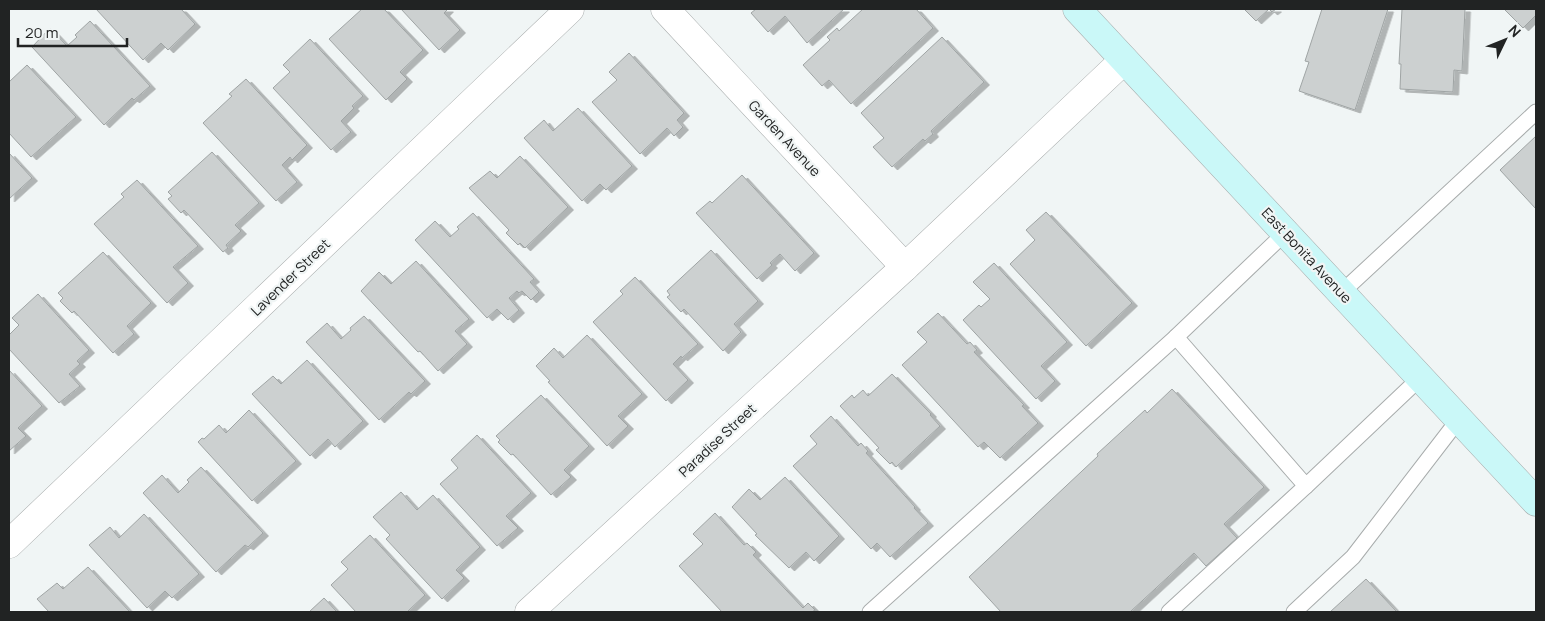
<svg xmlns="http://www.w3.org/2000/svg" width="1545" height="621" font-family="Manrope,sans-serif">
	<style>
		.building { fill: #ccd0d0; stroke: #9fa4a4; filter: url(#shadow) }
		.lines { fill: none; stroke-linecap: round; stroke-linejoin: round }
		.lane-casing { stroke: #a8acac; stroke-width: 17 }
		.street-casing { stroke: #a8acac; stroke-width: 29 }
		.secondary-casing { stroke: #a8acac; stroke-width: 29 }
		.lane { stroke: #fff; stroke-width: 15 }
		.street { stroke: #fff; stroke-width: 28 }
		.secondary { stroke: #caf8f8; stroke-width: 28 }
		.labels { text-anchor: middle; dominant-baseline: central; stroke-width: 4.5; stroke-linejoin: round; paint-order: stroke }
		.street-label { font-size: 14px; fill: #212323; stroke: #f0f5f5 }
	</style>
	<defs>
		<filter id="shadow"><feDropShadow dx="5.5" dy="3" stdDeviation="0" flood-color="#0004"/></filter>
	</defs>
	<rect width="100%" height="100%" fill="#f0f5f5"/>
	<g class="building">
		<path d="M96,9h85l14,15 -27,26 -7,-7 -18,17z"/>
		<path d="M362,9h22l39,41 -23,22 7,7 -21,21 -57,-61z"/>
		<path d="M401,9h47l-4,4 16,17 -21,20z"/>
		<path d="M756,9h88l-37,34 -22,-27 -17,16 -17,-19z"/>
		<path d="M863,9h53l17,19 -82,76 -22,-24 -7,6 -19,-21 27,-25 -3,-3 10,-9 2,3z"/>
		<path d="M1244,9h32l-4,3 -3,-3 -13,12z"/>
		<path d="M1322,9h66l-33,101 -56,-19 10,-29 -4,-1z"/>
		<path d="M1402,9h63l-3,62 -8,-1 -1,22 -53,-3 1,-25h-2z"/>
		<path d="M1504,9h32v6l-13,13z"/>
		<path d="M90,21l60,65 -16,14 -2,-2 -28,27 -72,-78 18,-19 17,18 10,-9 -2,-2z"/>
		<path d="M942,37l42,45 -53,49 2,3 -8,7 -2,-2 -31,28 -19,-20 11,-9 -23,-25z"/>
		<path d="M310,39l53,57 -11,10 2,2 -13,13 10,11 -20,18 -58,-62 17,-16 -7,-7z"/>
		<path d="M629,53l55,60 -7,7 6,7 -9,9 -7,-8 -27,26 -48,-52 25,-22 -8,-8z"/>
		<path d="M27,65l49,52 -45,40 -22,-24v-51z"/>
		<path d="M246,79l61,66 -15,15 -2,-3 -8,8 15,17 -21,19 -73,-78 29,-27 -3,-2z"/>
		<path d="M578,108l54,58 -26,24 -6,-6 -18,17 -58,-63 20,-18 9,11z"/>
		<path d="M1536,136v73l-36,-39z"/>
		<path d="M212,152l47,51 -24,22 6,6 -15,14 2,3 -5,4 -39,-42 -3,3 -13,-14 4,-3 -4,-4z"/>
		<path d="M9,153l23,25 -23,21z"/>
		<path d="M520,156l48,51 -43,41 -5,-5 -2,2 -12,-12 3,-3 -40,-42 21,-17 7,7z"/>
		<path d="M742,175l72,78 -19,18 -15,-17 -10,9 2,2 -15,14 -61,-66 14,-12 2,2z"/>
		<path d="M137,180l61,66 -25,21 15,16 -21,20 -73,-79 30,-27 -3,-3z"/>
		<path d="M1046,212l86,91 -46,43 -76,-82 25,-24 -9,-10z"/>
		<path d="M473,213l61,66 -4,3 9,10 -8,8 -9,-9 -3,2 -2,-2 -8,7 10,12 -11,10 -11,-11 -10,9 -72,-78 20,-19 15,16 9,-8 -2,-2z"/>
		<path d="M711,250l47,51 -24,23 7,8 -18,19 -39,-42 -3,3 -14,-15 3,-2 -3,-4z"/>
		<path d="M103,252l48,51 -24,23 7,8 -21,19 -39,-42 -2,2 -12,-12 3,-3 -5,-5z"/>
		<path d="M416,261l53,58 -14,12 12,13 -29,27 -18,-20 -2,1 -57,-61 18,-19 12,12z"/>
		<path d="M994,263l73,79 -26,24 14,15 -19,18 -73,-79 16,-15 2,2 9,-8 -17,-17z"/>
		<path d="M635,277l63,67 -16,14 -1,-2 -8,8 15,16 -22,21 -73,-79 30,-28 -3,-3z"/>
		<path d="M38,294l51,56 -12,11 3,3 -11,10 11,12 -21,17 -50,-54v-14l10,-10 -7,-7z"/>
		<path d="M938,313l29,31 3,-2 7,8 -3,2 50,53 -2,1 16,17 -38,35 -16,-16 -6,5 -76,-82 25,-23 -10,-10z"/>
		<path d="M364,316l61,65 -14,13 -2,-2 -30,28 -73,-78 21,-19 14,16 10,-9 -1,-2z"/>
		<path d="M587,335l55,59 -24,22 10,10 -21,20 -59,-64 2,-1 -14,-15 18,-18 9,10z"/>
		<path d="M307,360l56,61 -28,26 -7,-8 -18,17 -58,-62 21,-18 8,8z"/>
		<path d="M9,370l33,36 -24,22 8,8 -17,15z"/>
		<path d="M892,374l39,40 -1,1 10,11 -44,41 -4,-5 -2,2 -14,-14 3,-2 -39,-42 12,-11 2,3 9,-8 5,6z"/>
		<path d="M1172,389l92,98 -40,37 13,14 -31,28 -12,-13 -64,59h-129l-32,-35 129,-121 -1,-2 48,-44 2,3z"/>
		<path d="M541,395l48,51 -25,24 7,7 -20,18 -38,-41 -2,1 -13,-13 2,-2 -4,-4z"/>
		<path d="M249,410l47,51 -44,40 -54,-59 4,-4 2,1 15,-14 7,8z"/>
		<path d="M831,416l27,30 3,-3 7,8 -2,2 49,54 -1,1 14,15 -38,34 -13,-14 -6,6 -78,-83 24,-22 -7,-8z"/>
		<path d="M477,435l54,58 -25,23 12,12 -21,18 -57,-62 18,-16 -7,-8z"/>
		<path d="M201,467l62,66 -15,14 -3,-2 -29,27 -73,-79 19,-18 16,18 11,-11 -2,-2z"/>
		<path d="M785,477l54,59 -25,25 -8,-9 -17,16 -34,-33 2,-1 -25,-27 17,-18 11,11z"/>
		<path d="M401,492l16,18 16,-15 47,52 -24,23 8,8 -22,21 -56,-60 4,-4 -17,-18z"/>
		<path d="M715,513l29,32 3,-2 9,9 -3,3 50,53 5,-5 7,7 -3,2h-90l-43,-46 24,-22 -10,-10z"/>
		<path d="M144,514l55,60 -27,24 -7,-7 -18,17 -58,-63 21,-18 9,11z"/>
		<path d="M370,535l55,60 -18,17h-51l-25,-27 17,-16 -7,-7z"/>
		<path d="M88,567l42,45h-81l-12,-13 20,-16 6,6z"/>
		<path d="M1366,579l31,33h-67z"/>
		<path d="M324,598l13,14h-28z"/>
	</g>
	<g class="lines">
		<g class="lane-casing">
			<g id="lane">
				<path d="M1285,233l-109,104 130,149 114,-108"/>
				<path d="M1341,293l195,-181"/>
				<path d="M870,612l306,-275"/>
				<path d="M1169,612l137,-126"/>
				<path d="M1294,612l59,-55 106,-138"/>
			</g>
		</g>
		<g class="street-casing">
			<g id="street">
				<path d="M665,9l240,258"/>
				<path d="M9,544l561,-535"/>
				<path d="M529,612l376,-345 219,-207"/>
			</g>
		</g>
		<g class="secondary-casing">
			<path id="secondary" d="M1077,9l459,493"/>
		</g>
		<use href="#lane" class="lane"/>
		<use href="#street" class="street"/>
		<use href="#secondary" class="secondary"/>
	</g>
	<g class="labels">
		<g class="street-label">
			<text transform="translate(785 138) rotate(47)">Garden Avenue</text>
			<text transform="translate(1307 255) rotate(47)">East Bonita Avenue</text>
			<text transform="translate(290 277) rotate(-44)">Lavender Street</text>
			<text transform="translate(717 440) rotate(-43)">Paradise Street</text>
		</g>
	</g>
	<rect width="1545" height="621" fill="none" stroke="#212323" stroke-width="20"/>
	<g transform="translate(1505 40) rotate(47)" stroke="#f0f5f5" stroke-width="4" paint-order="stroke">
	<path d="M0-4L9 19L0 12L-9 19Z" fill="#212323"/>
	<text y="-8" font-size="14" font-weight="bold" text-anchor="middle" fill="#212323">N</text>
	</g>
	<path d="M18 38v8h109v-8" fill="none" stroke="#212323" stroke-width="2.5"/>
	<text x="25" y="38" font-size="15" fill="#212323" stroke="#f0f5f5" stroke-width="4" paint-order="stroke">20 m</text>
</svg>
